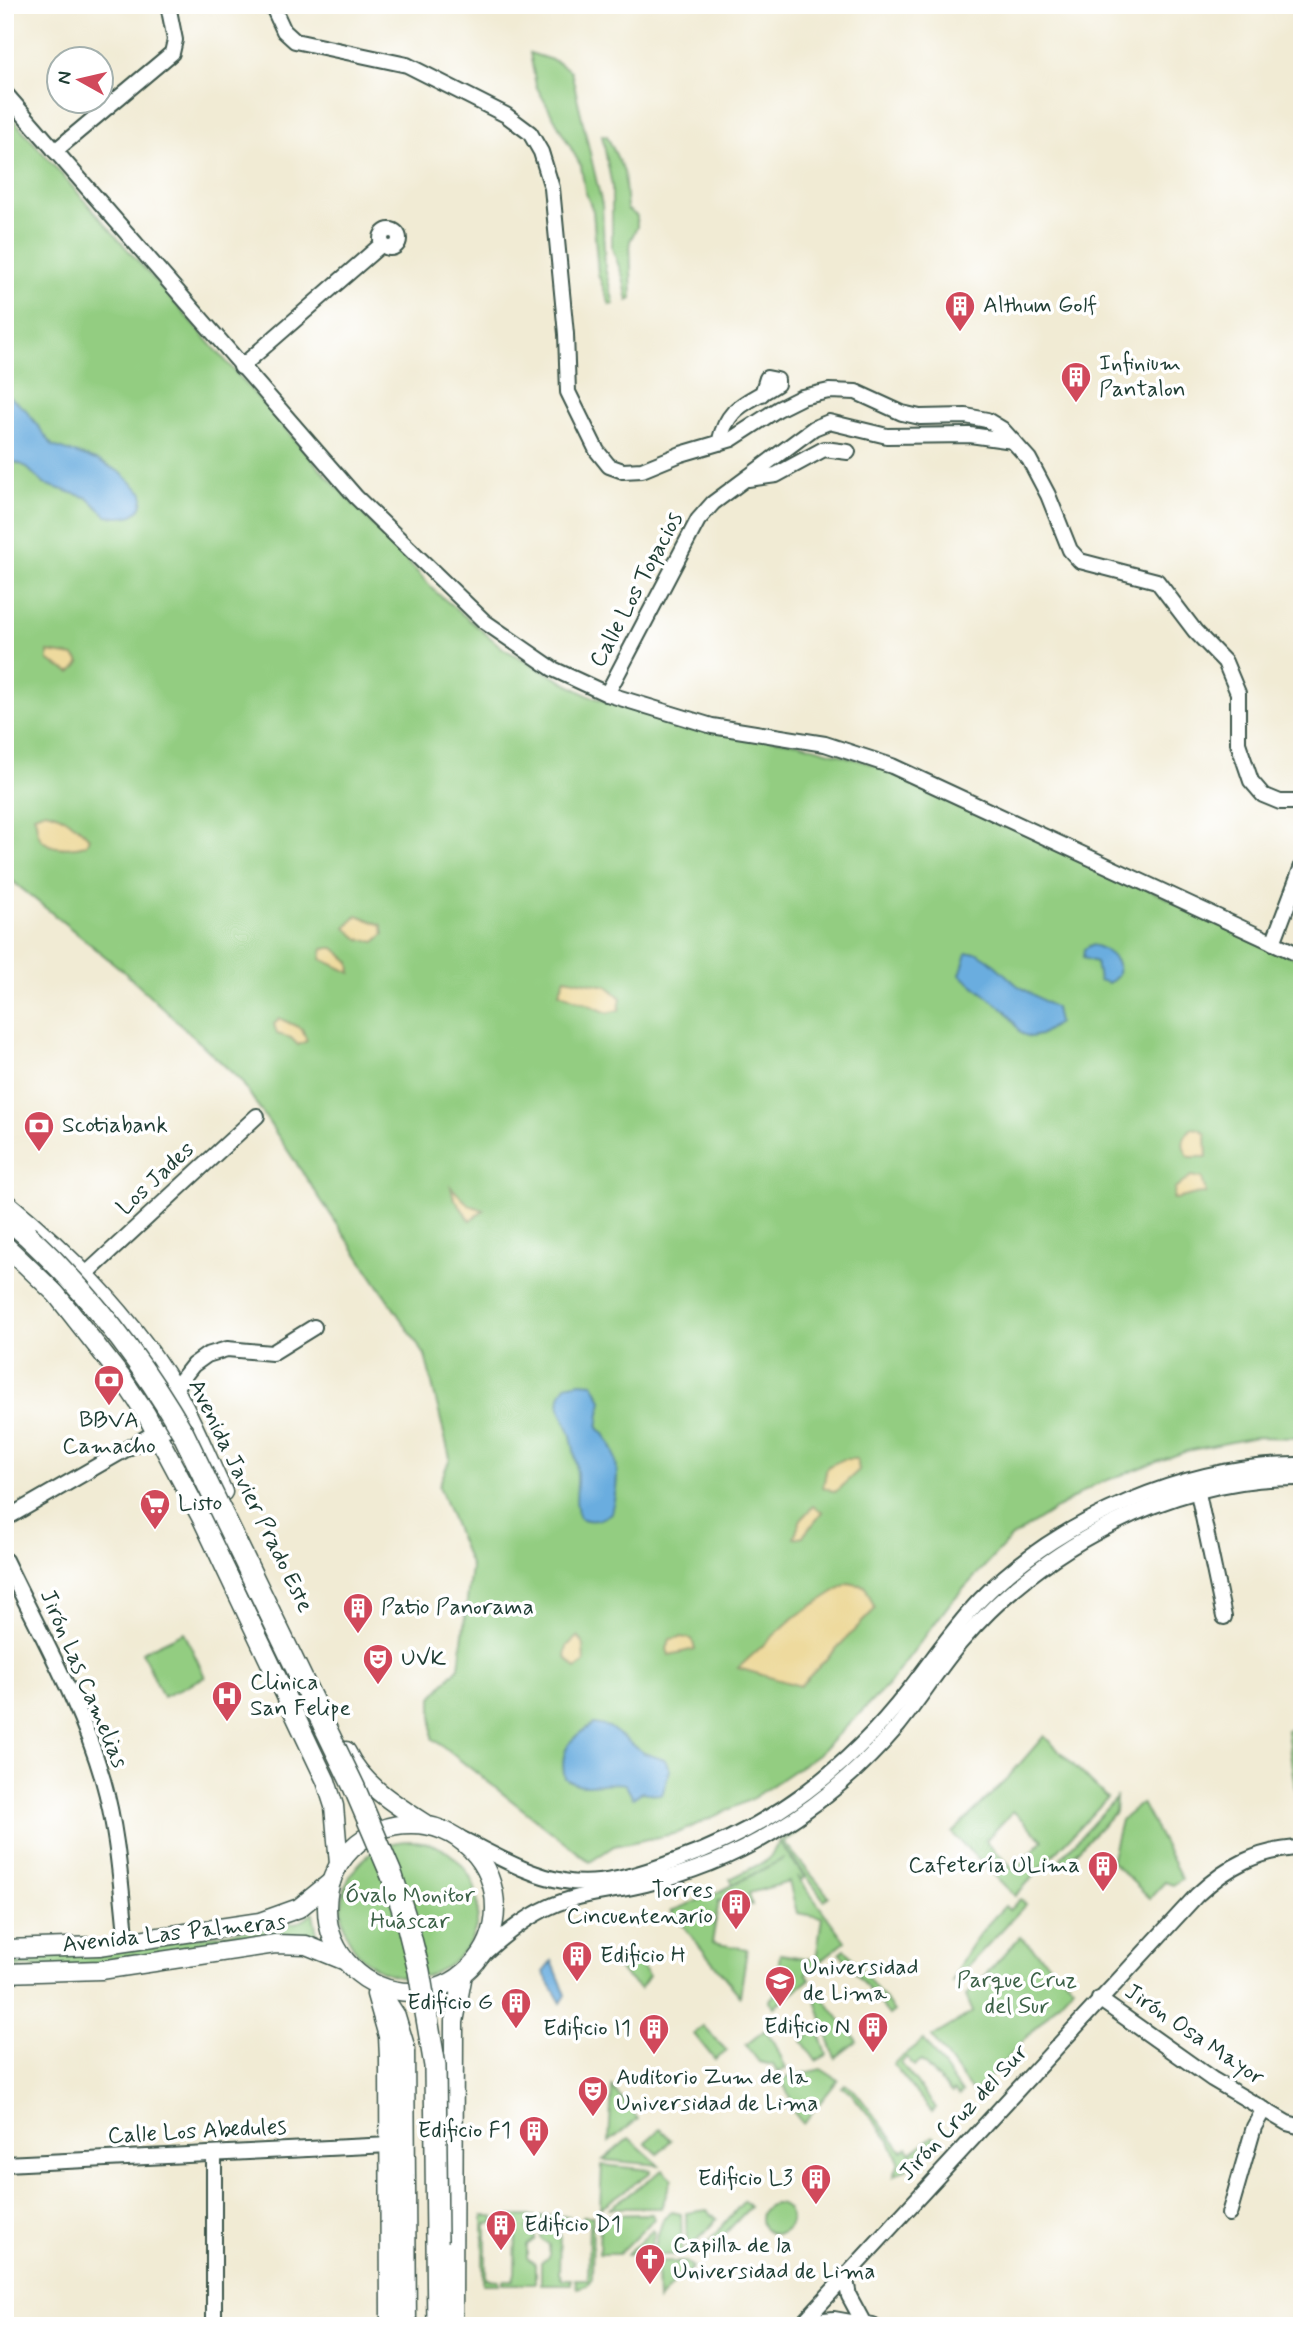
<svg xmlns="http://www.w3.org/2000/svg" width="1307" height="2331" font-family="Mynerve,sans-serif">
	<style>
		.green { fill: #93cd81; stroke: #59855a; stroke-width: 2; fill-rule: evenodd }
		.sand { fill: #eeda9e; stroke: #868c69; stroke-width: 2 }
		.water { fill: #6baddf; stroke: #45758a; stroke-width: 2 }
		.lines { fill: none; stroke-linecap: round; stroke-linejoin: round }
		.minor-casing { stroke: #3e574c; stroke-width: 18 }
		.major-casing { stroke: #3e574c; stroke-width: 21 }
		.highway-casing { stroke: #3e574c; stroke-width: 24 }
		.minor { stroke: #fff; stroke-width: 14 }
		.major { stroke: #fff; stroke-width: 18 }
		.highway { stroke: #fff; stroke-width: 21 }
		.highway-bridge-casing { stroke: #3e574c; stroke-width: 24; stroke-linecap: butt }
		.highway-bridge { stroke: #fff; stroke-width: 21 }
		.labels { text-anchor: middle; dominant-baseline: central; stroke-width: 7; stroke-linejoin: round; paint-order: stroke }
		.poi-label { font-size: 23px; fill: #1f3d34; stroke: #fff; text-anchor: start }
		.street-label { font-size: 23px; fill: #1f3d34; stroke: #fff }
		.park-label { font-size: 23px; fill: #3c6147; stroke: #fff }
	</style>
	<rect width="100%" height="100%" fill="#fff"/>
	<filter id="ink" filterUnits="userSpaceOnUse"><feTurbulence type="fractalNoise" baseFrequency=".0143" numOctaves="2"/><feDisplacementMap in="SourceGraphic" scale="14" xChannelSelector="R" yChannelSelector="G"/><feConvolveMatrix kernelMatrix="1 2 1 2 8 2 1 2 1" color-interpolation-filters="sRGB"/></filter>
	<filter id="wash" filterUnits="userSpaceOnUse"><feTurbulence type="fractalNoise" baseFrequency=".00686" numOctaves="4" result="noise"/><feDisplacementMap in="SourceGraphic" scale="28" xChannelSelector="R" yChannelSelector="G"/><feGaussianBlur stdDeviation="1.57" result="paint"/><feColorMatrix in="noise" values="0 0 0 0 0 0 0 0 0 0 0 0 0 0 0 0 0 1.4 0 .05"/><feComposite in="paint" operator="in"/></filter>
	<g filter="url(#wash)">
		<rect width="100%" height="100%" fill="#f1ebd4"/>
		<g class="green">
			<path d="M530,53l25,8 16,10 31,134 3,63 9,36 -4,1 -12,-31 -5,-63 -8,-20 -4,-25 -45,-80z"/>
			<path d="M5,110l321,365 111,118 67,56 85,47 118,34 92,13 94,27 409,191v477l-46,-1 -69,14 -93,34 -82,52 -61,65 -64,84 -66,66 -69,47 -74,34 -64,13 -24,16 -158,-124v-41l27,-30 12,-100 -32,-81 11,-28 -25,-103 -184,-274 -119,-111 -117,-95z"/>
			<path d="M602,135l5,1 17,36 3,37 10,7v11l-7,14 2,58 -4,2 -5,-24 -11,-29v-62z"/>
			<path d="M184,1632l21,45 -42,20 -21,-45z"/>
			<path d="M1302,1728v112l-15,-110z"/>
			<path d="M1044,1736l63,62 -92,98 -63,-63 53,-52zM1013,1811l30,29 -28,30 -30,-29z"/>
			<path d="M1116,1798l-1,14 -50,51 -5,-4z"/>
			<path d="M1142,1803l40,76 -9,6 -8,-3 -15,16 -39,-37 10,-41z"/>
			<path d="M796,1830l2,2 -14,10 45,54 -5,4 -44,-59z"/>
			<circle cx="410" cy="1909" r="68"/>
			<path d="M779,1842l26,36 -3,2 -5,-4 48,65 -39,32 4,6 -36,28 -5,-6 6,-7 5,-40 36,6 6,-43 -25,-4 -8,-31 -40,11 3,12 -33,-5 -7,43 35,6 -7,47 -69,-85 46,-18 68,-35 -52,26 -3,-5 38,-19z"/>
			<path d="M1020,1899l6,5 -74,79c11,-31 29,-53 53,-77l4,4z"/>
			<path d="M313,1913l5,26 -17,-3 -227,31h-69v-14l196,-16 98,-15z"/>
			<path d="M1020,1937l54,49 -100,108 -42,-57 41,-25 -7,-16z"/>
			<path d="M845,1949l49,62 -5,4 -49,-62z"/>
			<path d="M629,1952l20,24 -9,13 -24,-22z"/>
			<path d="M821,1995l36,46 -22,17 -19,-57z"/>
			<path d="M703,2026l24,25 -12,9 -21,-26z"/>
			<path d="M818,2027l9,28 -11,6 -14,-20z"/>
			<path d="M765,2030l10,13 11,26 -9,3 -4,-7 -14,-3 -13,-17z"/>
			<path d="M924,2040l38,53 -3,3 -5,-5 -2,2 -31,-32 -7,5 -7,-9 -6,6 35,45 -4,4 -39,-48z"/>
			<path d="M821,2069l17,11 -35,44 -14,-18 2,-6 -10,-21z"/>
			<path d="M845,2084l10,7 47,60 5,-3 4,5 22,-17 3,3 -22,25 -20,12 5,-14 -9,-21 -39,-48 -9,-6z"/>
			<path d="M612,2087l26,32 -29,23z"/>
			<path d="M660,2129l11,11 -13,14 -13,-12z"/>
			<path d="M629,2138l30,27 -56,-5z"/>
			<path d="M602,2165l49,5v2l-51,36z"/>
			<path d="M663,2170l9,8 -11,30h-52z"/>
			<path d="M744,2201l6,6 -45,48h-8z"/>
			<circle cx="776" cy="2219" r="15"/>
			<path d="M707,2210l10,9 -30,32 -1,-38z"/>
			<path d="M672,2212l9,2 1,41h-30l11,-36z"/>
			<path d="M652,2214l2,5 -35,35h-20l1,-39z"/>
			<path d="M483,2216h11v6h4l-12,2v55l13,1v4h-16z"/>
			<path d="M506,2216h29v9l-8,3 2,4 6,1v6l-8,6v13l8,5v21h-32v-4h10l2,-7 1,-43 -3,-6h-7z"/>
			<path d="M541,2216h28l1,7h-8l-2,6 -1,44 3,6h9v5h-30v-21l8,-6v-12l-8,-6z"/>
			<path d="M582,2216h11l-1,62 -5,7 -10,3 -2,-9h13l1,-56h-11l4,-2z"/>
			<path d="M653,2230l2,3 -7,22 -21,-1z"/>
			<path d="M657,2262h29l7,5 -6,7 -6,1 -23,26z"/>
		</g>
		<g class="sand">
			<path d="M48,652l26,4 6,7 -9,10 -23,-12z"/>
			<path d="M45,811c15,2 34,15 44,27l-3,7c-15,4 -42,6 -48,-12 -2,-6 -1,-12 -4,-18z"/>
			<path d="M357,915l25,10 2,9 -9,8 -16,-3 -13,-11z"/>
			<path d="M323,948h11l16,14 1,11 -30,-14z"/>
			<path d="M565,978l42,8 14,12 -2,12 -11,3 -49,-20z"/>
			<path d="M279,1018l23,11 5,12 -9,4 -7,-7 -14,-4 -3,-10z"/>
			<path d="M1192,1128l8,1 6,5 1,23h-18c-9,-12 -7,-19 3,-29z"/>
			<path d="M1191,1176l11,2 4,15c-13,-1 -21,6 -33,6l2,-10z"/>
			<path d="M451,1187l18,18 15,5 -14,10 -16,-22z"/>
			<path d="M843,1459h14l2,11 -24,22 -12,-5 4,-20z"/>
			<path d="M813,1506l10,6 -20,24 -9,2 7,-19z"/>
			<path d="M848,1583l17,3 10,23 -75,77 -62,-18 55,-50z"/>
			<path d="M578,1636l5,7 1,20 -8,6 -11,-12 2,-11z"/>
			<path d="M681,1637l11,2 3,10 -26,6 -2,-6 3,-10z"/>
		</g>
		<g class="water">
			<path d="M5,393l20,16 28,37 46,15 21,11 23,21c1,24 -16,26 -36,23l-19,-18 -44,-14 -19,-18 -20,-8z"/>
			<path d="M1091,945c18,2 41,27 17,38l-9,-3 -3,-18 -13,-4 1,-9z"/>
			<path d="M967,953h11l11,7 28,25 38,23 3,15 -18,12 -10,2 -8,-3 -16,-23 -46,-36z"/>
			<path d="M580,1382l13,1 9,17 -4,28c25,21 21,56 13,85 -10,7 -19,10 -31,5 -7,-14 -2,-29 -3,-44 -1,-13 -3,-26 -6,-38 -6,-21 -20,-31 -5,-51z"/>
			<path d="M594,1724l15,3 35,26 21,7 5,10 -8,25 -20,-3 -9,6 -8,-14c-20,-4 -43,8 -60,-6 -7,-27 6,-42 29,-54z"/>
			<path d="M552,1961l14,34 -5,8 -18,-31z"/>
		</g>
	</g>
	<g filter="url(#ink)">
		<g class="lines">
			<g class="minor-casing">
				<g id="minor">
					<path d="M272,5l12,26 11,10 112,24 99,50 24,18 11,19 11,36 14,146 2,58 29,59 12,15 14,5 19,-1 39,-16 51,-15 46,-30 24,-12 27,-6 27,1 46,21 18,4 46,-1 21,4 15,9 27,30 19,36 22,55 10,11 77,20 38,50 30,31 13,31v50l13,38 12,14 17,7h22"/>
					<path d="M5,93l351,404 129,125 68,47 54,25 105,32 113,18 67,22 410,190"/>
					<path d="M55,151l117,-98 3,-13 -7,-35"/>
					<circle cx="390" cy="239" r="9"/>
					<path d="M241,367l141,-123"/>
					<path d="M719,443c9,-39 28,-39 58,-59v-4l-10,-2 -5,16"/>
					<path d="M748,479l28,-4 48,-26 24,3"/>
					<path d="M607,694l91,-174 15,-17 101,-75 15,-6 58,14 83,-1 43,6"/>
					<path d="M1273,943l29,-77"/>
					<path d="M85,1275l172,-159"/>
					<path d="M174,1389l19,-24 14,-10 20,-6 45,4 42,-26"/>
					<path d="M1198,1493l26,124"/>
					<path d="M5,1519l151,-87 28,-8"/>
					<path d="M5,1560c34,71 76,144 98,220 15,52 18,109 24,163"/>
					<path d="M447,1832c37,16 77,43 117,49 36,7 80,-8 114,-21 95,-34 169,-90 231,-170 24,-31 45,-63 72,-91 78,-80 209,-136 321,-134"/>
					<path d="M477,1960c21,-20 45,-41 72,-53 30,-14 65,-15 97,-23 44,-11 88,-28 127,-52 47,-28 88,-63 124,-105 22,-27 41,-58 63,-84 82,-97 213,-167 342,-165"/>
					<path d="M1099,1999l113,80 75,44 15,4"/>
					<path d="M5,2164l385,-19"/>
					<path d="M1229,2214l25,-87 10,-18"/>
					<path d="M845,2275l4,21 14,26"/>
					<path d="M803,2322l31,-3 39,7"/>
					<path d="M214,2326v-172"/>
					<path d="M800,2326l397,-431c31,-29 62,-46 105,-47"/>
				</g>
			</g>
			<g class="major-casing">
				<g id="major">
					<path d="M5,1202c65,53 126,115 169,187 19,32 33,69 49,103"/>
					<path d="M5,1245l51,49 66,84 24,36 56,105 124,262 8,25 5,58"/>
					<path d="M346,1751c16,34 50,54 81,74"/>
					<circle cx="411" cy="1908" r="84"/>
					<path d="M5,1949l94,-3 161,-24 39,-14 32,-26"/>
					<path d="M5,1973l96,-3 174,-26 31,1 37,15"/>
					<path d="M376,1985l20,31 9,30 2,280"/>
					<path d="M376,1994l12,42 1,22 1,268"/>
					<path d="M453,2326l1,-304 9,-48"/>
				</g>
			</g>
			<g class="highway-casing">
				<g id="highway">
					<path d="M5,1216l22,19"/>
					<path d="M437,2242l1,84"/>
				</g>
			</g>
			<use href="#minor" class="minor"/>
			<use href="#major" class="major"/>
			<use href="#highway" class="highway"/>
			<g class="highway-bridge-casing">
				<path id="highway-bridge" d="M27,1235c63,59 113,123 156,198l171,354 38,89 15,47 12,48 16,95 2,176"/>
			</g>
			<use href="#highway-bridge" class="highway-bridge"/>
		</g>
	</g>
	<defs>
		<g id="building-pin" transform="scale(1.575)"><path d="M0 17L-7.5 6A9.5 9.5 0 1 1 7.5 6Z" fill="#d1495b" stroke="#fff"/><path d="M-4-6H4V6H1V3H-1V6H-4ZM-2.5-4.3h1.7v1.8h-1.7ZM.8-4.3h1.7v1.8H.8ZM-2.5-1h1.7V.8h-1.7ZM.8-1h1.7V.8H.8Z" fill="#fff"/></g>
		<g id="bank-pin" transform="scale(1.575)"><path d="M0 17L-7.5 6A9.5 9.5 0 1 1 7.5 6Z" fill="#d1495b" stroke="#fff"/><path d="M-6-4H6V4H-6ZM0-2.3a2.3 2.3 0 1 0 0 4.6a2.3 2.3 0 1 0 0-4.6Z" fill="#fff"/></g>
		<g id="supermarket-pin" transform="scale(1.575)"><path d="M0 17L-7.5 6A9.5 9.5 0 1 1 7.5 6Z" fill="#d1495b" stroke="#fff"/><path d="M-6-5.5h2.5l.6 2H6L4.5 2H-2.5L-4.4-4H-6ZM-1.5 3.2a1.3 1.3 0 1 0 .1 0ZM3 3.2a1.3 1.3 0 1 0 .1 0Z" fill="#fff"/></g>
		<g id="theatre-pin" transform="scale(1.575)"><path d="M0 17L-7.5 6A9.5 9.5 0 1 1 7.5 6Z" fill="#d1495b" stroke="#fff"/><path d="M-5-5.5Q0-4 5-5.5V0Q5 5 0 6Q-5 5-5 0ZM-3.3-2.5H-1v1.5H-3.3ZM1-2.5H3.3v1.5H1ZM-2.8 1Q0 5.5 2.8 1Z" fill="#fff"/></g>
		<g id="hospital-pin" transform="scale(1.575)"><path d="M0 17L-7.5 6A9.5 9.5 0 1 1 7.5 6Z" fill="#d1495b" stroke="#fff"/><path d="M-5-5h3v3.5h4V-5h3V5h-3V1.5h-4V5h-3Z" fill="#fff"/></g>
		<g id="university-pin" transform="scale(1.575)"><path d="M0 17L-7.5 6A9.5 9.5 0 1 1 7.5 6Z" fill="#d1495b" stroke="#fff"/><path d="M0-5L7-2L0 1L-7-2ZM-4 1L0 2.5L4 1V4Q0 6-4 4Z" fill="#fff"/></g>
		<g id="church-pin" transform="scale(1.575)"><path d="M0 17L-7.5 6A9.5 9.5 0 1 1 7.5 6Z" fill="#d1495b" stroke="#fff"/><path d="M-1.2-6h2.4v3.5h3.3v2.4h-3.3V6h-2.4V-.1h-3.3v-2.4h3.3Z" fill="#fff"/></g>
	</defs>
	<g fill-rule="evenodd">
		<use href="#building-pin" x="960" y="306"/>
		<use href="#building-pin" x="1076" y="377"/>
		<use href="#bank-pin" x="39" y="1126"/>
		<use href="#bank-pin" x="109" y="1380"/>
		<use href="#supermarket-pin" x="155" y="1504"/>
		<use href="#building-pin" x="358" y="1608"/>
		<use href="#theatre-pin" x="378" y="1659"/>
		<use href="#hospital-pin" x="227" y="1696"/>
		<use href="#building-pin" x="1103" y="1866"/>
		<use href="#building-pin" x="736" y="1904"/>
		<use href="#building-pin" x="577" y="1956"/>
		<use href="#university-pin" x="780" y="1981"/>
		<use href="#building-pin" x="516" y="2003"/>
		<use href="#building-pin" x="873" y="2027"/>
		<use href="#building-pin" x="654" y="2029"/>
		<use href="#theatre-pin" x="593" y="2091"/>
		<use href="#building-pin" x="534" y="2131"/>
		<use href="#building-pin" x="816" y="2179"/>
		<use href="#building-pin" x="501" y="2225"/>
		<use href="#church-pin" x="650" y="2259"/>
	</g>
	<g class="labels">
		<g class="poi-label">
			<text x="983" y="306">Althum Golf</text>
			<text x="1099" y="364">Infinium<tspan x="1099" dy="26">Pantalon</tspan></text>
			<text x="62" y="1126">Scotiabank</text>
			<text x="109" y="1421" text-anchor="middle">BBVA<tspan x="109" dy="26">Camacho</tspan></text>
			<text x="178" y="1504">Listo</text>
			<text x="381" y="1608">Patio Panorama</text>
			<text x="401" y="1659">UVK</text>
			<text x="250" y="1683">Clinica<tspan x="250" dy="26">San Felipe</tspan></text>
			<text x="1080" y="1866" text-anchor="end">Cafetería ULima</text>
			<text x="713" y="1891" text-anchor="end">Torres<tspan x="713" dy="26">Cincuentenario</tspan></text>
			<text x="600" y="1956">Edificio H</text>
			<text x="803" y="1968">Universidad<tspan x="803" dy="26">de Lima</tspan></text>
			<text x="493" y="2003" text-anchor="end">Edificio G</text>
			<text x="850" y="2027" text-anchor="end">Edificio N</text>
			<text x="631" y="2029" text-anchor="end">Edificio I1</text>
			<text x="616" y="2078">Auditorio Zum de la<tspan x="616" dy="26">Universidad de Lima</tspan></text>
			<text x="511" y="2131" text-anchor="end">Edificio F1</text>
			<text x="793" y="2179" text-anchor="end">Edificio L3</text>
			<text x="524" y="2225">Edificio D1</text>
			<text x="673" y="2246">Capilla de la<tspan x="673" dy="26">Universidad de Lima</tspan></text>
		</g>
		<g class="street-label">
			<text transform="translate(637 590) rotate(-62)">Calle Los Topacios</text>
			<text transform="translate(156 1179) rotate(-43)">Los Jades</text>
			<text transform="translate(250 1496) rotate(64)">Avenida Javier Prado Este</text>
			<text transform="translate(83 1679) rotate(67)">Jirón Las Camelias</text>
			<text transform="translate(174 1934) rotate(-6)">Avenida Las Palmeras</text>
			<text transform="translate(1194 2035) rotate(34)">Jirón Osa Mayor</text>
			<text transform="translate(964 2113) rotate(-47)">Jirón Cruz del Sur</text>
			<text transform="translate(197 2132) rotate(-3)">Calle Los Abedules</text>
		</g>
		<g class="park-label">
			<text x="410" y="1896">Óvalo Monitor<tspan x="410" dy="26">Huáscar</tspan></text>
			<text x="1017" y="1981">Parque Cruz<tspan x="1017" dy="26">del Sur</tspan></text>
		</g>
	</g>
	<rect width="1307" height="2331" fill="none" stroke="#fff" stroke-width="28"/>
	<g transform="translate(80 80) rotate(278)"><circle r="33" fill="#ffffff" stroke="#a5b1ae" stroke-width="2"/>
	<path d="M0-5L12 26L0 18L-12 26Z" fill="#d1495b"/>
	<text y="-10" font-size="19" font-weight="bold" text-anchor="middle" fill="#1f3d34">N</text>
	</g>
</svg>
